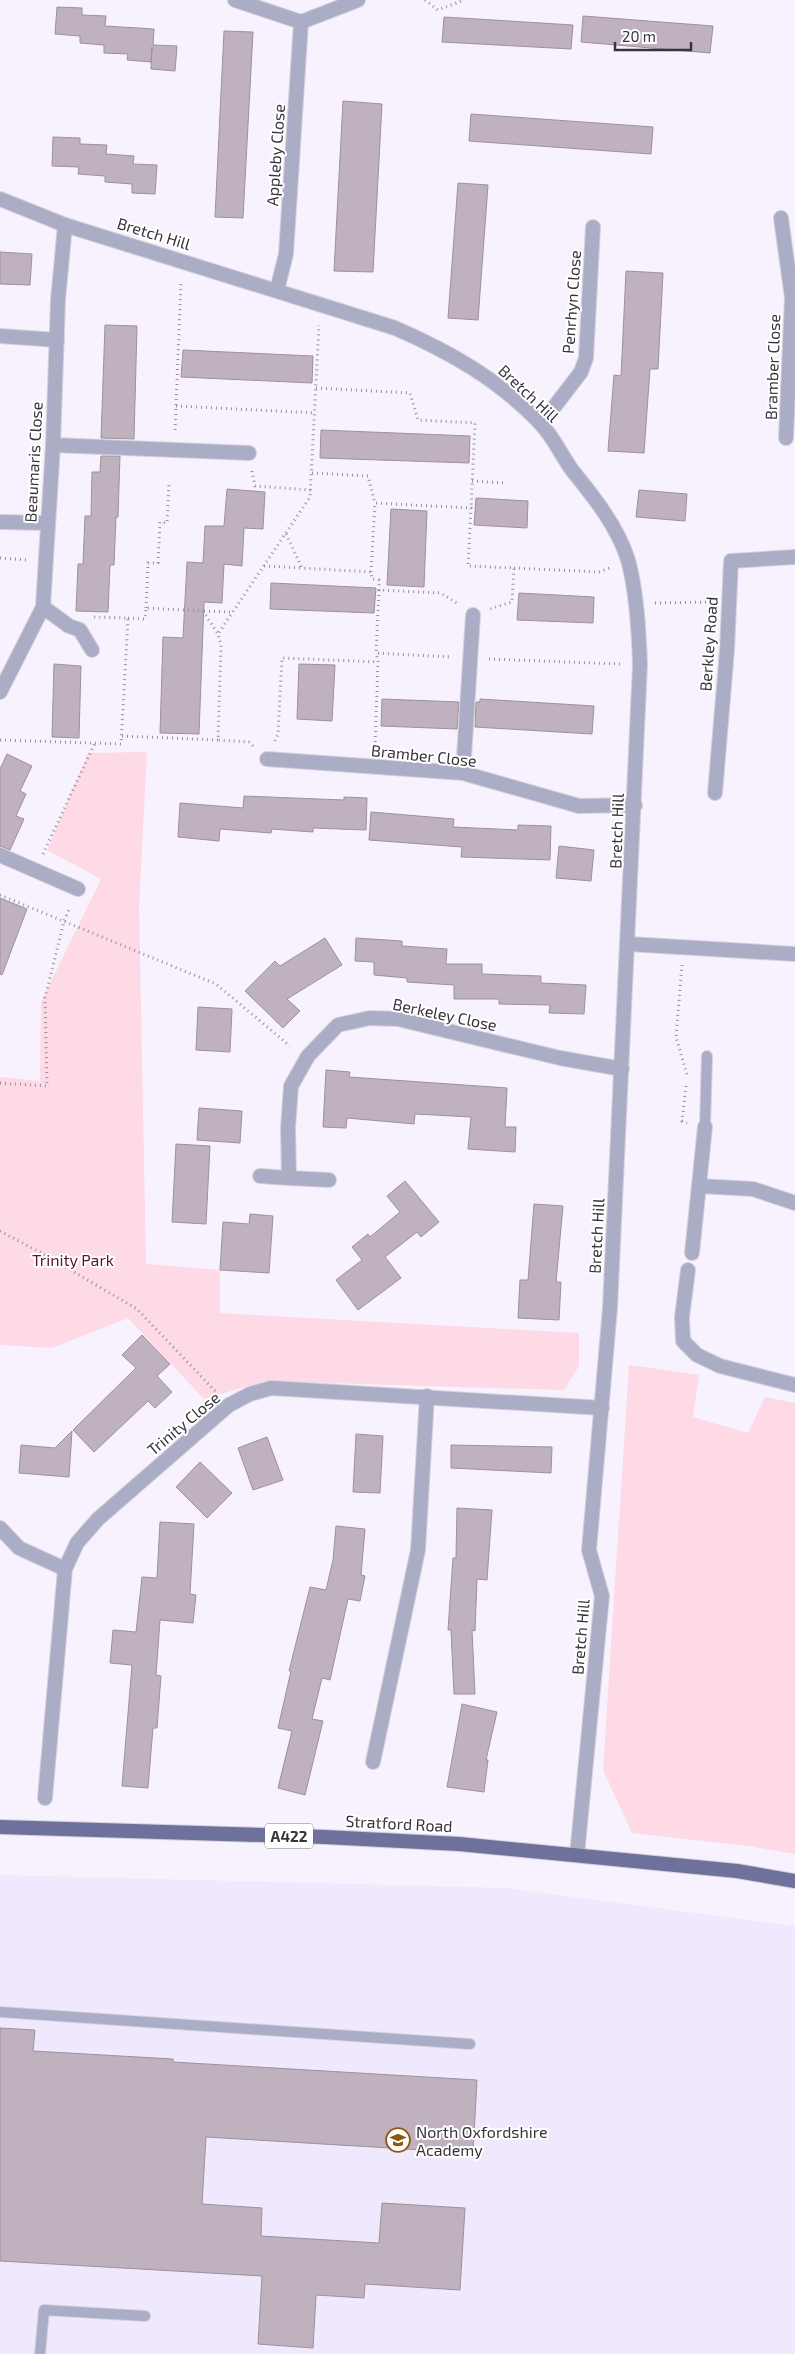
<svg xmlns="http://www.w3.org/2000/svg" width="795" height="2354" font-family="'Exo 2',sans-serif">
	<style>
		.built { fill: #f0e8fc }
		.green { fill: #fed9e6 }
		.building { fill: #c0b1be; stroke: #9e909d }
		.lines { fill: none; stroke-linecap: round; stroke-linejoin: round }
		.service-casing { stroke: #d4d0da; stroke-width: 12 }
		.minor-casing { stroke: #d4d0da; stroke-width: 16 }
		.tertiary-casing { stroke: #d4d0da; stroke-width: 16 }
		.primary-casing { stroke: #d4d0da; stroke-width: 16 }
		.path { stroke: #95919a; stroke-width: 3; stroke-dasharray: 1 4; stroke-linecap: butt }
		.service { stroke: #aaadc5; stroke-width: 10 }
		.minor { stroke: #aaadc5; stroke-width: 14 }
		.tertiary { stroke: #aaadc5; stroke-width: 14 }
		.primary { stroke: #6e719b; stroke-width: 14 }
		.labels { text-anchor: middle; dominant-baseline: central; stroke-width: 4; stroke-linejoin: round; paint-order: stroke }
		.shield { fill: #fff; stroke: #737176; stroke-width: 1 }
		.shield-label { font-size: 15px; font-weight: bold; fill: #37343b }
		.street-label { font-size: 16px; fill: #37343b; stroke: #fff }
		.park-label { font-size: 16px; fill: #591437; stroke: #fff }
		.poi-label { font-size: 16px; fill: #37343b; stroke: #fff; text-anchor: start }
	</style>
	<rect width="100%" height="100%" fill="#f7f2fd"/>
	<path class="built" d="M0,1875l505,13 290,38v428h-795z"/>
	<g class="green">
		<path d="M147,752l-8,154 7,358 74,6v43l359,20v33l-15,24 -300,-9 -60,18 -76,-81 -76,30 -52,-3v-268l40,4 1,-79 60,-123 -54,-29 41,-97z"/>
		<path d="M629,1365l70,10 -6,42 55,16 17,-36 30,6v451l-47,-8 -116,-13 -29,-63z"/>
	</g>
	<g class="building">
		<path d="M57,7l25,1v7l24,1 -1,10 49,3 -1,16 24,1 -2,25 -24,-2 1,-22 -1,15 -24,-2 1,-6 -24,-1v-8l-24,-2v-7l-25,-2z"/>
		<path d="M583,16l130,10 -3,27 -129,-11z"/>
		<path d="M444,17l129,8 -2,24 -129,-7z"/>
		<path d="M224,31l29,1 -10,186 -28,-1z"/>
		<path d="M343,101l39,3 -9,168 -39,-1z"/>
		<path d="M471,114l182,13 -2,27 -182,-13z"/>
		<path d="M53,137l27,1v6l27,1 -1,9 28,2 -1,8 24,1 -2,29 -23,-1v-9l-27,-2v-6l-27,-2 1,-7 -27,-1z"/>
		<path d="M458,183l30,2 -10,135 -30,-2z"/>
		<path d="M0,252l32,2 -2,31 -30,-1z"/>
		<path d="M626,271l37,2 -5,96h-8l-6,84 -36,-2 6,-76 7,1z"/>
		<path d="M105,325l32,1 -3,113 -33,-1z"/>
		<path d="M183,350l130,6 -1,27 -131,-6z"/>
		<path d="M321,430l149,6 -1,27 -149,-5z"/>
		<path d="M101,456h19l-2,61h-2l-2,48h-4l-2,47 -32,-1 2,-47h5l2,-48h6l1,-44h8z"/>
		<path d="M227,489l38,3 -2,37 -19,-1 -2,38 -18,-2 -2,39 -18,-1 -5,132 -39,-1 3,-96 20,1 4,-76 16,1 2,-37h19z"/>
		<path d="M639,490l48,4 -2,27 -49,-4z"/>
		<path d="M476,498l52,3 -1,27 -53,-3z"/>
		<path d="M391,509l36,2 -3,76 -37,-2z"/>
		<path d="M271,583l105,5 -2,25 -104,-4z"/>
		<path d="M519,593l75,4 -1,26 -76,-3z"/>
		<path d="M54,664l27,2 -2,72 -27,-1z"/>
		<path d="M299,664l36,1 -3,56 -35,-2z"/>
		<path d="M382,699l77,3 -2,27 -76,-3z"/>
		<path d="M480,699l114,7 -2,28 -117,-7 1,-25h4z"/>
		<path d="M7,754l25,12 -12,25 6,3 -10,22 8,3 -14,31 -10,-4v-77z"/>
		<path d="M244,796l100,4v-3l23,1 -1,32 -53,-2v4l-41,-3 -1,4 -51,-4 -1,12 -41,-4 2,-34 63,5z"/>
		<path d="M371,812l83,7 -1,8 65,3v-5l33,1 -1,34 -89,-3 1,-10 -93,-7z"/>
		<path d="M559,846l35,4 -3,31 -35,-3z"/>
		<path d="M0,898l27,11 -25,66 -2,-1z"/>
		<path d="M325,938l17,27 -55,34 13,12 -17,17 -38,-37 30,-30 5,5z"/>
		<path d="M356,938l46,3v5l45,3 -1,15h36v10l59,2v7l45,2 -2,29 -35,-1 1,-8 -51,-1v-5h-45v-14l-47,-3v-4l-33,-3v-13l-19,-1z"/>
		<path d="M198,1007l34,2 -2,43 -34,-2z"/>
		<path d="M326,1070l24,2 -1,5 158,11 -2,39h11l-1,25 -47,-3 3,-32 -56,-3 -1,10 -67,-6 -1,10 -23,-1z"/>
		<path d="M199,1108l43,3 -2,32 -43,-3z"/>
		<path d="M176,1144l34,2 -4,78 -34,-2z"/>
		<path d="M405,1181l34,41 -18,15 -4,-5 -32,25 16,21 -43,32 -22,-30 26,-20 -10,-13 16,-13 2,3 30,-25 -13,-16z"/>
		<path d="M534,1204l29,2 -7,76h5l-2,38 -41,-2 2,-38h8z"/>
		<path d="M250,1214l23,2 -4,57 -49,-3 3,-48 26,2z"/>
		<path d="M142,1335l28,29 -13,12 15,16 -17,16 -7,-7 -54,51 -21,-22 63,-62 -14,-13z"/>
		<path d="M72,1431l-3,46 -50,-4 2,-28 34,3z"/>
		<path d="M356,1434l27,2 -3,57 -27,-1z"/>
		<path d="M267,1437l16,43 -30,10 -15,-42z"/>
		<path d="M451,1445l101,2 -1,26 -100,-5z"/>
		<path d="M200,1462l32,31 -25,25 -31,-31z"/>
		<path d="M457,1508l35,2 -5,70 -10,-1 -2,52 -3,-1 3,64h-21l-3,-64h-3l5,-72h3z"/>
		<path d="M160,1522l34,2 -4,70 6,1 -3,28 -33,-3 -4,55 5,1 -4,52h-4l-5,60 -26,-2 10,-121 -22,-2 3,-33 23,2 6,-55 15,1z"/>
		<path d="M336,1526l29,3 -4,46 4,1 -5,25 -12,-2 -18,81 -8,-2 -10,41 11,2 -18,74 -27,-7 14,-57 -14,-3 13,-57h-2l21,-84 16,3 7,-30z"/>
		<path d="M462,1704l35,8 -11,48h2l-4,32 -37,-5z"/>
		<path d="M0,2028l35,2 -2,21 140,8v3l304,18 -4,73 -267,-16 -4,67 60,4 -1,28 118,7 3,-40 83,5 -5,82 -95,-6 -1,14 -48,-3 -3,53 -55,-4 4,-68 -262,-15z"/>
	</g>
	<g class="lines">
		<g class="service-casing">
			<g id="service">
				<path d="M705,1127l2,-71"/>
				<path d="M0,2012l470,32"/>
				<path d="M40,2354l4,-44 101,6"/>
			</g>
		</g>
		<g class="minor-casing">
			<g id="minor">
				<path d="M235,0l66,22 57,-22"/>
				<path d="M781,218l11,80h3"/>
				<path d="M277,290l9,-36 15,-232"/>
				<path d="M0,336l57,4"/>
				<path d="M541,424l40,-52 5,-14 7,-131"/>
				<path d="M786,438l6,-140"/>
				<path d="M53,445l196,8"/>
				<path d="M0,522l47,1"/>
				<path d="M43,607l26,19 11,4 12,20"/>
				<path d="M0,692l43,-85 10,-162 5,-145 7,-75"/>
				<path d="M267,759l196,14 116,33 56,-1"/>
				<path d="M463,773l10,-158"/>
				<path d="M715,793l12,-143 4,-89 64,-4"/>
				<path d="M0,855l78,34"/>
				<path d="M629,944l166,10"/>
				<path d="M260,1176l29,2"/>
				<path d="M329,1180l-40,-2 -1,-50 3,-42 17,-30 30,-31 32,-7 28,1 162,39 62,11"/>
				<path d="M699,1186l54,3 42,14"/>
				<path d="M692,1253l13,-126"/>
				<path d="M688,1270l-6,47 1,24 14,14 23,11 75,19"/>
				<path d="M0,1528l19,20 46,21"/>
				<path d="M373,1762l45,-212 9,-154"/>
				<path d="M45,1798l20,-229 12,-26 21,-24 131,-114 21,-11 21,-6 331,20"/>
			</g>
		</g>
		<g class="tertiary-casing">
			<path id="tertiary" d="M0,199l65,26 330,103c55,24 103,51 145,95 13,13 21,32 32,47 21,26 46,57 56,90 9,32 11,72 12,105l-30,643 -21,242 13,46 -25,259"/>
		</g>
		<g class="primary-casing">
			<path id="primary" d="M0,1827l325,10 134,7 278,27 58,10"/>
		</g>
		<g class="path">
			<path d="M425,0l13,10 26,-10"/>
			<path d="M316,388l94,5 8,27 57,3 -4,85"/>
			<path d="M176,406l139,7"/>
			<path d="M175,430l6,-148"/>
			<path d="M252,471l3,15 56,4"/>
			<path d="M312,473l56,3 7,27 96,5 -3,58 46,2 -2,34 -22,7"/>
			<path d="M472,481l33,2"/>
			<path d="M286,534l16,34 69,4 1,7 7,1v10l62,3 17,11"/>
			<path d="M0,558l27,2"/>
			<path d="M264,566l38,2"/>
			<path d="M514,568l85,4 11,-4"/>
			<path d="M371,572l4,-69"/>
			<path d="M379,590l-3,63 76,4"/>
			<path d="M655,603l56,-1"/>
			<path d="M146,608l2,-45h10l2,-41 7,1 2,-40"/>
			<path d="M204,611l28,1"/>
			<path d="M128,618l17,1 1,-11 57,3 15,23"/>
			<path d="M489,659l131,5"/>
			<path d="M122,736l96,4"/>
			<path d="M0,740l121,4 7,-126 -35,-1"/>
			<path d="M275,741l3,-7 4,-76 96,4"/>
			<path d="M253,746l-4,-4 -31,-2 3,-95 -3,-11 92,-137 9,-172"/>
			<path d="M375,747l3,-85 -2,-9"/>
			<path d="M43,854l52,-111"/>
			<path d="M0,895l216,89 74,62"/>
			<path d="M682,965l-6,72 11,38"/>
			<path d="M0,1083l47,3 -2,-88 19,-77 6,-14"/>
			<path d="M686,1086l-4,35 5,2"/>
			<path d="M0,1231l45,24 92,54 79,83"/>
		</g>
		<use href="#service" class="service"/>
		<use href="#minor" class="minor"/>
		<use href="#tertiary" class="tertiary"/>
		<use href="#primary" class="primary"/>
	</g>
	<defs>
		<g id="school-ring" transform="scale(1.25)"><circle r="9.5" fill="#fff" stroke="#8e580b" stroke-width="1.5"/><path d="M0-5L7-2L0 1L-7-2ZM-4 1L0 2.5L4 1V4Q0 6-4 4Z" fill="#8e580b"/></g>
	</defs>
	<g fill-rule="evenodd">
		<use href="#school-ring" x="398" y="2140"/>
	</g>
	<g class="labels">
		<rect class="shield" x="265" y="1823.5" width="48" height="25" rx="4"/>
		<g class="shield-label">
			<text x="289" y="1836">A422</text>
		</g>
		<g class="street-label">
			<text transform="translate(275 155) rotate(-86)">Appleby Close</text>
			<text transform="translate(154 233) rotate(17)">Bretch Hill</text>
			<text transform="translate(571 302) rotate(-86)">Penrhyn Close</text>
			<text transform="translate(772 367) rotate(-88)">Bramber Close</text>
			<text transform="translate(529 393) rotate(43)">Bretch Hill</text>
			<text transform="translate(33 462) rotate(-87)">Beaumaris Close</text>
			<text transform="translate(708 644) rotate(-86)">Berkley Road</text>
			<text transform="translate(424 755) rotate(6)">Bramber Close</text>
			<text transform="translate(616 831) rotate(-88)">Bretch Hill</text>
			<text transform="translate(445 1014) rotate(12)">Berkeley Close</text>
			<text transform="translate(596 1236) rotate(-87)">Bretch Hill</text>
			<text transform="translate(183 1423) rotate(-40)">Trinity Close</text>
			<text transform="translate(580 1637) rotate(-85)">Bretch Hill</text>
			<text transform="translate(399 1823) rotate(3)">Stratford Road</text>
		</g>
		<g class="park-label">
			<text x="73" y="1259">Trinity Park</text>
		</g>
		<g class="poi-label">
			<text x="416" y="2131">North Oxfordshire<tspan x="416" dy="18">Academy</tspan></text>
		</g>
	</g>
	<path d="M615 42v8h76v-8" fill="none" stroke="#37343b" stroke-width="2.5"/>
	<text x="622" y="42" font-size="15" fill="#37343b" stroke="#ffffff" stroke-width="4" paint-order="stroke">20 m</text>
</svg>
